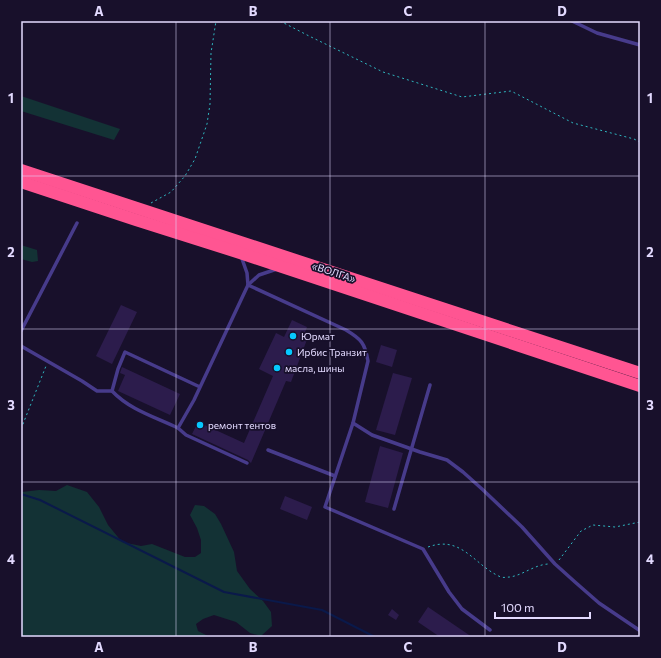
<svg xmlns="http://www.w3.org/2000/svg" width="661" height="658" font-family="Commissioner,sans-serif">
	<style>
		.green { fill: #133235 }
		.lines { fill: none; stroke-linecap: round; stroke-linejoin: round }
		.stream { stroke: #0a194a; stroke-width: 2 }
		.building { fill: #2c1c4c }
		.path { stroke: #2eb6bf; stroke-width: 1; stroke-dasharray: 2 3; stroke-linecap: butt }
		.lane { stroke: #473b8b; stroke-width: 3.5 }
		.highway { stroke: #ff5592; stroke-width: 12 }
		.grid { fill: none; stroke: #e3daff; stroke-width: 1; stroke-opacity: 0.55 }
		.poi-dot { fill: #06c8ff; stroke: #18102b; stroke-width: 1.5 }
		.labels { text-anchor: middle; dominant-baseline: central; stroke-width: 3.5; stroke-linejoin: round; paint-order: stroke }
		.street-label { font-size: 10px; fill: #e3daff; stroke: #18102b }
		.poi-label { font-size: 10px; fill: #e3daff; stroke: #18102b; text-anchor: start }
		.neatline { fill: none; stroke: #e3daff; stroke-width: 1.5 }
		.grid-label { font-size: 13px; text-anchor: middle; font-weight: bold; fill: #e3daff }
	</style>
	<rect width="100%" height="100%" fill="#18102b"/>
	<g class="green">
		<path d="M21,96l99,33 -6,11 -93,-29z"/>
		<path d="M21,245l16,5 1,11 -6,1 -11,-3z"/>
		<path d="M67,485l20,7 12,15 9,18 14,17 19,4 11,-2 33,13h10l6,-4v-13l-4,-12 -7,-13 5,-10 9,1 11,8 6,10 13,28 3,19 13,18 13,12 8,11 1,14 -11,10 -11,-3 -14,-11 -22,-7 -11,4 -7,5 2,7 12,6h-189v-144l1,-1 17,-2 17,1z"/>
	</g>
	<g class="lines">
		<path class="stream" d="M21,494l19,6 184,92 98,18 53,27"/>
	</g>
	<g class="building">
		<path d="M121,305l16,7 -25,52 -16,-8z"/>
		<path d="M292,320l15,7 -3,8 4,2 -17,45 -5,-1 -35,82 -3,-3 -56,-26 6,-12 46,21 29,-67 -14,-7 17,-36 8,4z"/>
		<path d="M381,345l16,5 -5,17 -16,-5z"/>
		<path d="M122,367l58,27 -10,21 -52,-24 7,-16 -5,-2z"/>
		<path d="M393,373l19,5 -17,57 -19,-5z"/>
		<path d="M380,446l23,7 -15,55 -23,-6z"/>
		<path d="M285,496l27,11 -5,13 -27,-11z"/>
		<path d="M428,607l44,30h-32l-22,-15z"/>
		<path d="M392,609l7,6 -3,5 -8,-5z"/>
	</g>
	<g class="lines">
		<g class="path">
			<path d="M280,21l29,15 74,36 79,25 49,-6 62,32 61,16 6,3"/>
			<path d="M151,203l20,-11 14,-16 10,-17 12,-35 3,-20 1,-51 5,-32"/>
			<path d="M21,429l25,-63"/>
			<path d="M428,547c30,-11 43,12 65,26 2,1 5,3 8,4 3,1 6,0 9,0 13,-2 24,-12 38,-13"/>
			<path d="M559,560l22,-29 12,-6 22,2 25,-5"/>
		</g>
		<g class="lane">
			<path d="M572,21l25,12 43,12"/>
			<path d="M241,256l6,17 1,12"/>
			<path d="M248,285l98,45c15,9 19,13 22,31l-15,62 -28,84 98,42 26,43 13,17 28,21"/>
			<path d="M21,331l56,-108"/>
			<path d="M21,346l61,35 15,10h15"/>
			<path d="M200,387l-75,-35 -7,17 -6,22c18,19 43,26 66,37l16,-28 54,-115 11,-10 18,-6"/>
			<path d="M353,423l19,12 48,17 27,8 16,12 19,17 40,38 33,37 20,18 24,21 40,27"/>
			<path d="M178,428l8,7 61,28"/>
			<path d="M268,450l67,26"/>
			<path d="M394,509l36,-124"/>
		</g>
		<g class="highway">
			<path d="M21,170l619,203"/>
			<path d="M21,182l115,38 104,33 400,133"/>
		</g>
	</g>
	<path class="grid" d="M176,21v616M330,21v616M485,21v616M21,176h619M21,329h619M21,482h619"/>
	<g class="poi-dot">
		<circle cx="293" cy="336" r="4"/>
		<circle cx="289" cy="352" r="4"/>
		<circle cx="277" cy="368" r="4"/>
		<circle cx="200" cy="425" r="4"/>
	</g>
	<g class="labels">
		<g class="street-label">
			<text transform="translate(334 272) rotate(18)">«ВОЛГА»</text>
		</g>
		<g class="poi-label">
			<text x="301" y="336">Юрмат</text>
			<text x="297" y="352">Ирбис Транзит</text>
			<text x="285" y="368">масла, шины</text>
			<text x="208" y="425">ремонт тентов</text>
		</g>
	</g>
	<rect width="661" height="658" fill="none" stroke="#18102b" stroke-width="44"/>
	<path d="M495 612v6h95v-6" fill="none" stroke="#e3daff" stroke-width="2"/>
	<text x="501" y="612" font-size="12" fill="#e3daff" stroke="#18102b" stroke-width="3" paint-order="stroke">100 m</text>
	<rect x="22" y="22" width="617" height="614" class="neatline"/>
	<g class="grid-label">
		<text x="99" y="16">A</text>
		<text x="253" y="16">B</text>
		<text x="408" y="16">C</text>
		<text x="562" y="16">D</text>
		<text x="11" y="103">1</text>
		<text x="650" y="103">1</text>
		<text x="11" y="257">2</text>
		<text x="650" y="257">2</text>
		<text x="11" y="410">3</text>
		<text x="650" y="410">3</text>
		<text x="11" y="564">4</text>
		<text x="650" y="564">4</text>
		<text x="99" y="652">A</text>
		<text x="253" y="652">B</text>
		<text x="408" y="652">C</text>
		<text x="562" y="652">D</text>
	</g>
</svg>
